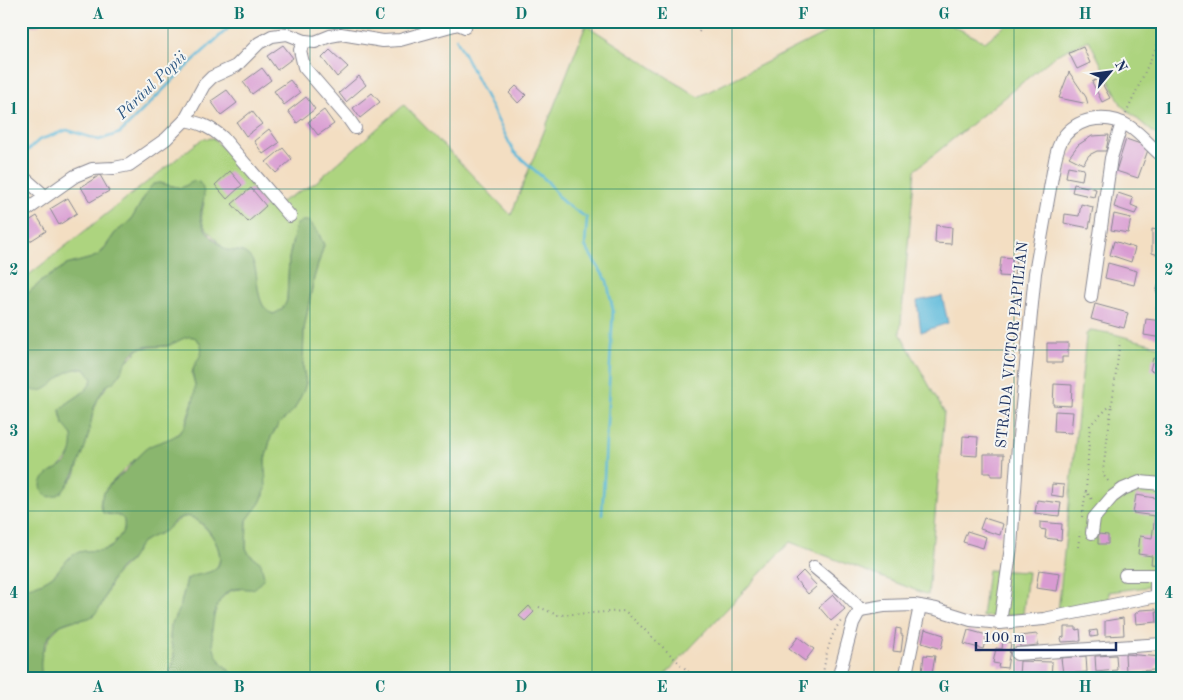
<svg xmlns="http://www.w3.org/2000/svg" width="1183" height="700" font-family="'Old Standard TT',serif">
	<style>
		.green { fill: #add47f; stroke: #64826e }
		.forest { fill: #8ab66e; stroke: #527266 }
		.water { fill: #5cb9da; stroke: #3c749c }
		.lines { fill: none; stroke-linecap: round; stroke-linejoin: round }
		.stream { stroke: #5cb9da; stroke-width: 2.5 }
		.building { fill: #d99bd2 }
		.minor-casing { stroke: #878690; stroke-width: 14 }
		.path { stroke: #878690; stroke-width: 2; stroke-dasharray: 1 4; stroke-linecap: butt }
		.minor { stroke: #fff; stroke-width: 12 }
		.grid { fill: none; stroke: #0f766e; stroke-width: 1; stroke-opacity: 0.55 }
		.labels { text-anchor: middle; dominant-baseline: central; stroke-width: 4; stroke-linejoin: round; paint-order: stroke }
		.street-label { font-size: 15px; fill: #1b2f5e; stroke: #f6f6f2 }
		.water-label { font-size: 16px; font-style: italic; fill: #2e5883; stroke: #f6f6f2 }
		.neatline { fill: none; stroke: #0f766e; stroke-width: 2 }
		.grid-label { font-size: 16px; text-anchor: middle; font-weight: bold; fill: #0f766e }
	</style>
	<rect width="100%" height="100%" fill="#f6f6f2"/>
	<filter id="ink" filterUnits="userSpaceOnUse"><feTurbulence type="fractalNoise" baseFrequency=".02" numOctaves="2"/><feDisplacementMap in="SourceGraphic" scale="10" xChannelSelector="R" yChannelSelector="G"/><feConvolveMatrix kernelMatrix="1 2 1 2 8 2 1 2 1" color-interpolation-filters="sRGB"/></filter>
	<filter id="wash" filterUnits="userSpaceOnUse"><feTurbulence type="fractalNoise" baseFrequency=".0096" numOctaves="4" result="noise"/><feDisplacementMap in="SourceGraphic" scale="20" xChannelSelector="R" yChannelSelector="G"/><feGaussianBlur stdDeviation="1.12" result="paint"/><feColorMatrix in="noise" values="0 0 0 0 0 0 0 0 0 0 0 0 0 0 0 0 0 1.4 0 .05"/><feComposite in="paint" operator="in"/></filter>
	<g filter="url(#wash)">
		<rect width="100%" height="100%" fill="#f3dec2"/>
		<g class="green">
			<path d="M848,21h95l42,21 26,-21h151v119l-40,-34 -33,-66 -33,15 -141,115 -15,163 44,79 -16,183 -138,-53 -129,137h-426c-5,-10 -15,-15 -20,-25 -9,-20 -2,-65 25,-65l9,-35 -3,-6 1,-28 17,-24 1,-36 6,-23 7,-12 16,-15 12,-27 -3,-16 1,-38 10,-51 10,-33 -6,-13 -22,-7 -7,33 -2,42c-3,8 -6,11 -14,14 -25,-10 -7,-54 -32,-62 -4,-2 -10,-1 -15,-2 -6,-4 -9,-10 -14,-15 -12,-12 -12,-15 -8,-32l-16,-17 -7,2 -21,-5 -11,6 -18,31 -16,13 -12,17 -5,5 -6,3 -26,7 -24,16 -21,18v-18l181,-142 11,-1 62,67 40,-22 89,-78 107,110 75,-190 112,72z"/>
			<path d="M1091,330l23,4 48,13v238l-53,7v9l-51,11 28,-275v-3z"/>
			<path d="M187,336l7,1 6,5 2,7 -1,7 -8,12 -1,6 4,14 -1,7 -11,33 -10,9 -27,11 -10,9 -30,30 -6,12 -1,7 6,8 14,2 4,4c1,8 0,11 -5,17 -3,3 -4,7 -7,9 -11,9 -26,2 -37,8 -8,4 -13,12 -19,19 -9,9 -23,14 -35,16v-204l11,5 24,-9 4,-5 13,-7h12l7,9c-2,15 -23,21 -32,32 1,16 9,15 12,26 5,14 -7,27 -17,34l7,22 13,-17 14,-42 4,-21 5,-13 9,-13 11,-9 6,-13 16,-16 28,-2z"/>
			<path d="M188,516c15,4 38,32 30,49 -4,9 -22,11 -31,14l-7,28 -9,18 -1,14 4,14v7l-6,19h-125l-3,-10 1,-14 10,-20 10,-10 14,-5h7l18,-12 14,-32 16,-15 10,-17 10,-7 14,-6 17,-13z"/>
			<path d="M988,570l40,2 -5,42 -41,3z"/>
		</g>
		<path class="forest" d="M194,181l5,1c11,13 0,24 2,38 2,10 16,23 25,30 6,1 14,0 19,3 20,11 4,51 28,61 8,-3 11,-6 14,-14l2,-42 7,-33 6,-4h7l9,11 6,13 -10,33 -10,51 -1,38 3,16 -2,7 -10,20 -16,15 -7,12 -6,23 1,29 -6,14 -13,17 -1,28 3,6 12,9 3,14c-11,18 -13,10 -29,12 -23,4 -27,49 -19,65 4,10 14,15 19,25h-67l6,-19v-7l-4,-14 1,-14 9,-18 7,-28c9,-6 25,-4 31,-13 9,-16 -17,-54 -35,-49 -8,2 -13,9 -18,14 -7,4 -14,5 -21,10 -7,4 -8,12 -13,18 -5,6 -12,9 -16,16 -8,12 -10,27 -19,38 -8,9 -17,5 -28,9 -22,6 -32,36 -25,57h-22v-90c12,-3 26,-7 35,-16 6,-7 11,-15 19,-19 11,-7 26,1 37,-8 3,-2 4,-6 7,-9 5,-6 6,-9 5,-17l-4,-4 -17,-3c-9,-19 11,-31 23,-43 8,-8 14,-18 24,-24 10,-5 26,-7 33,-17 5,-7 12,-31 12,-40 1,-6 -3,-12 -2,-18 1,-10 13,-17 7,-28 -7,-12 -17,-4 -26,0 -11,6 -22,1 -33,5 -12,4 -17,19 -23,29 -3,5 -7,6 -12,9 -3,3 -6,9 -8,13 -6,10 -6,21 -9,33 -3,16 -13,42 -23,55 -4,6 -12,12 -19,9 -3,-2 -4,-3 -5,-6 -6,-15 18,-20 25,-29 5,-8 6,-17 5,-26l-9,-11 -3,-14c9,-11 30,-17 32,-32l-7,-9c-26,-4 -33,28 -53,21 -4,-1 -7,-4 -11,-5v-86l21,-18 24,-16 26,-7 6,-3 6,-5 11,-17 16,-13 18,-31 4,-5 7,-1 21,5z"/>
		<path class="water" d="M942,296l6,27 -27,9 -4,-31z"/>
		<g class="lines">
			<g class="stream">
				<path d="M456,38l58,114 34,30 15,20 24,16 -2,28 22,35 6,29 -11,205"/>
				<path d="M21,157l18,-17 28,-10 32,10 21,-7 61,-61 55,-51"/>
			</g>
		</g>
		<g id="blocks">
			<g class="building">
				<path d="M21,21h19v4l-19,2z"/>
				<path d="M283,45l10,13 -16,12 -10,-14z"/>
				<path d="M1083,47l7,16 -13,6 -8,-16z"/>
				<path d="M330,50l18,17 -11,10 -15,-19z"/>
				<path d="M262,68l9,12 -19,14 -9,-12z"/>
				<path d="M1069,72l17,25 2,7 -29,-6z"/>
				<path d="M359,76l7,9 -20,17 -7,-9z"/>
				<path d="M1099,78l11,20 -8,4 -10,-20z"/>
				<path d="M290,80l10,13 -16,12 -10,-14z"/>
				<path d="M516,86l10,9 -8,8 -9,-10z"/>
				<path d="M227,90l10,13 -16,12 -10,-14z"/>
				<path d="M372,93l8,9 -20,16 -7,-10z"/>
				<path d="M306,97l9,12 -18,14 -9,-12z"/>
				<path d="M324,110l10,14 -16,11 -10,-13z"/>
				<path d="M252,111l10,13 -16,12 -9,-13z"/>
				<path d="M269,129l10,14 -16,11 -9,-13z"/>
				<path d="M1109,135l-3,16h-9l-8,4 -6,9 -14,-7 9,-12 14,-9z"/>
				<path d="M1126,139l23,8 -11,31 -22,-7z"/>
				<path d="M283,148l9,11 -16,14 -10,-11z"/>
				<path d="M1068,166l16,3 -2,11 -16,-3z"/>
				<path d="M230,171l12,14 -15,14 -12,-14z"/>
				<path d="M100,175l9,16 -19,11 -9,-15z"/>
				<path d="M1074,184l22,5 -2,8 -22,-5z"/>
				<path d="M251,188l15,18 -18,16 -16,-18z"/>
				<path d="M1118,193l15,5 -2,7 7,3 -3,6 -21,-7z"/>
				<path d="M68,198l9,15 -18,12 -9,-16z"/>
				<path d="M1081,204l12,3 -4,21 -25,-5 1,-9 14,2z"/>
				<path d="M1114,214l17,4 -3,15 -17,-3z"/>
				<path d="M37,216l9,15 -19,12 -6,-11v-6z"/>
				<path d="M936,225l16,2 -1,17 -16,-1z"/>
				<path d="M1152,229l10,2v25l-10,-3z"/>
				<path d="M1114,241l21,7 -4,14 -21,-7z"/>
				<path d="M1001,257l15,1 -2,19 -15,-1z"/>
				<path d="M1108,263l29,8 -3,14 -29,-7z"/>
				<path d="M1160,280l2,1v13l-6,-2z"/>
				<path d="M1158,298h4v12l-6,-1z"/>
				<path d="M1095,304l33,9 -4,15 -33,-9z"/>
				<path d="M1146,319l16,2v17l-18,-3z"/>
				<path d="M1047,343h21v14h-6v6h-15z"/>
				<path d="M1153,358l9,3v13l-12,-4z"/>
				<path d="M1054,384l18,1 -1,21 -18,-1z"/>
				<path d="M1055,411l18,1 -2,21 -17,-1z"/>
				<path d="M963,436l15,1 -1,19 -15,-1z"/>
				<path d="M984,454h20l-1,22h-12v-3h-7z"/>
				<path d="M1052,484l12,1 -1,12 -12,-2z"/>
				<path d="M1136,495l26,4v66l-11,-1 1,-8 -14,-2 2,-18 12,2 3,-22 -22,-3z"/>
				<path d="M1037,500l24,3 -2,13 -24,-3z"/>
				<path d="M984,518l19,6 -3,11 -20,-6z"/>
				<path d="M1040,522l22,2 -1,16 -16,-2 1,-8 -6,-1z"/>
				<path d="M967,531l19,6 -3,11 -20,-6z"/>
				<path d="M1098,534l10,1v9h-10z"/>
				<path d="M1039,570l21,3 -3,18 -21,-3z"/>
				<path d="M803,571l14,15 -9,8 -13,-15z"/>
				<path d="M833,595l12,14 -14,12 -12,-14z"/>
				<path d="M529,606l5,6 -9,9 -6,-5z"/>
				<path d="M1156,609l1,13 -21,2 -1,-10 5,-4z"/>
				<path d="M1123,618l1,17 -19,1v-15z"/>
				<path d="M1162,624v12l-3,1 -1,-12z"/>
				<path d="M1064,627h12v3l4,-1 1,12 -19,1 -1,-4 3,-1z"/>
				<path d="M896,628l5,1v6h2l-2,17 -8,-1z"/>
				<path d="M925,629l19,6 -3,14 -19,-6z"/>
				<path d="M968,630l19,5 -4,14 -19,-5z"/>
				<path d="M1097,630l1,6 -7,1 -1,-6z"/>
				<path d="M1037,634l1,11 -18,2 -1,-11z"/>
				<path d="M798,637l16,12 -9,12 -16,-12z"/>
				<path d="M1003,641l8,2 -4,25 -9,-1 1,-3 -6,-1 3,-15 6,1z"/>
				<path d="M1125,654l37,3 -8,13 -28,2z"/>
				<path d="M924,655l11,1 -3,18 -10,-2z"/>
				<path d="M1116,655l1,15 -21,2 -1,-16z"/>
				<path d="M1086,656l1,16 -24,2 -2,-16z"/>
				<path d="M1020,661l32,1 -1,17 -32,-1z"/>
			</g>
		</g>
	</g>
	<g filter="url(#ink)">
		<use href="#blocks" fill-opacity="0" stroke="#878690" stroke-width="1"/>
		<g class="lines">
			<g class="minor-casing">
				<g id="minor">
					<path d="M305,41l-5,9 4,17 44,51 7,10"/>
					<path d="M185,120c15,3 26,7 38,18l67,78"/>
					<path d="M21,175l24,21"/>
					<path d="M21,214l54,-38 17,-7 22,-1 15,-3 37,-26 19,-19 19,-35 8,-8 24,-11 23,-23 13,-7 15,-2 18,7 10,1 15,-6 11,-2 42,7 17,-1 58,-16 7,3"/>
					<path d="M1091,297l20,-139 11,-35"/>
					<path d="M1092,533l2,-15 18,-21 11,-8 17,-7 22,2"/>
					<path d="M814,567l29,24 18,19"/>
					<path d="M1125,575h31v21"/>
					<path d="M1000,623l11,-76 7,-101 17,-173 20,-113c2,-9 4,-18 10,-25 16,-19 45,-21 65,-8 11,7 21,20 32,29"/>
					<path d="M1017,654l145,-10"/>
					<path d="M838,679l15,-56 7,-13 24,-4 30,-1 22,4 35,11 29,3 44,-4 118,-24"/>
					<path d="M905,679l15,-73"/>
				</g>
			</g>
			<g class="path">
				<path d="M699,32l6,-11"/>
				<path d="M1126,114l36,-80"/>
				<path d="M1108,481l-4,-5 -1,-6 9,-66"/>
				<path d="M1086,491l4,-66 22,-21 8,-63"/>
				<path d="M1082,517l4,-26 8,11"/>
				<path d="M1078,547l2,-15"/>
				<path d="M539,607l18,8 68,-4 71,68"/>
				<path d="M822,679c3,-18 7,-45 20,-59"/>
			</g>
			<use href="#minor" class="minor"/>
		</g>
	</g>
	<path class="grid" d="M168,21v658M310,21v658M450,21v658M592,21v658M732,21v658M874,21v658M1014,21v658M21,189h1141M21,350h1141M21,511h1141"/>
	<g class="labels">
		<g class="street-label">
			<text transform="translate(1013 345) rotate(-84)">STRADA VICTOR PAPILIAN</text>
		</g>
		<g class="water-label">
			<text transform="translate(152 86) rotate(-44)">Pârâul Popii</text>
		</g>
	</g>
	<rect width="1183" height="700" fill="none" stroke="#f6f6f2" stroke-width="55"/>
	<g transform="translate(1110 72) rotate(61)" stroke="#f6f6f2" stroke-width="4" paint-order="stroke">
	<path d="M0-4L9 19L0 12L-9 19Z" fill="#1b2f5e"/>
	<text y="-8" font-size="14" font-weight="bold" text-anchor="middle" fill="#1b2f5e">N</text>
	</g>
	<path d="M976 642v8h140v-8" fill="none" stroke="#1b2f5e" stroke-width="2.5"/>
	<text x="983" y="642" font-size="15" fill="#1b2f5e" stroke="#f6f6f2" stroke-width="4" paint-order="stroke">100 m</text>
	<rect x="28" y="28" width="1128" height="644" class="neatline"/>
	<g class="grid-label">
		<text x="98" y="19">A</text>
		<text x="239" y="19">B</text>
		<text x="380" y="19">C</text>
		<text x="521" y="19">D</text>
		<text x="662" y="19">E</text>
		<text x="803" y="19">F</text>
		<text x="944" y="19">G</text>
		<text x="1085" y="19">H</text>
		<text x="14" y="114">1</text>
		<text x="1169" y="114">1</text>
		<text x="14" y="275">2</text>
		<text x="1169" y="275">2</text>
		<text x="14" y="436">3</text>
		<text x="1169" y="436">3</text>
		<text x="14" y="598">4</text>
		<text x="1169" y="598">4</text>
		<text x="98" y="692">A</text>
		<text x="239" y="692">B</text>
		<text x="380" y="692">C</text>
		<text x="521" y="692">D</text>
		<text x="662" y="692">E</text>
		<text x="803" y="692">F</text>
		<text x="944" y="692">G</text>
		<text x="1085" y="692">H</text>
	</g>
</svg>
